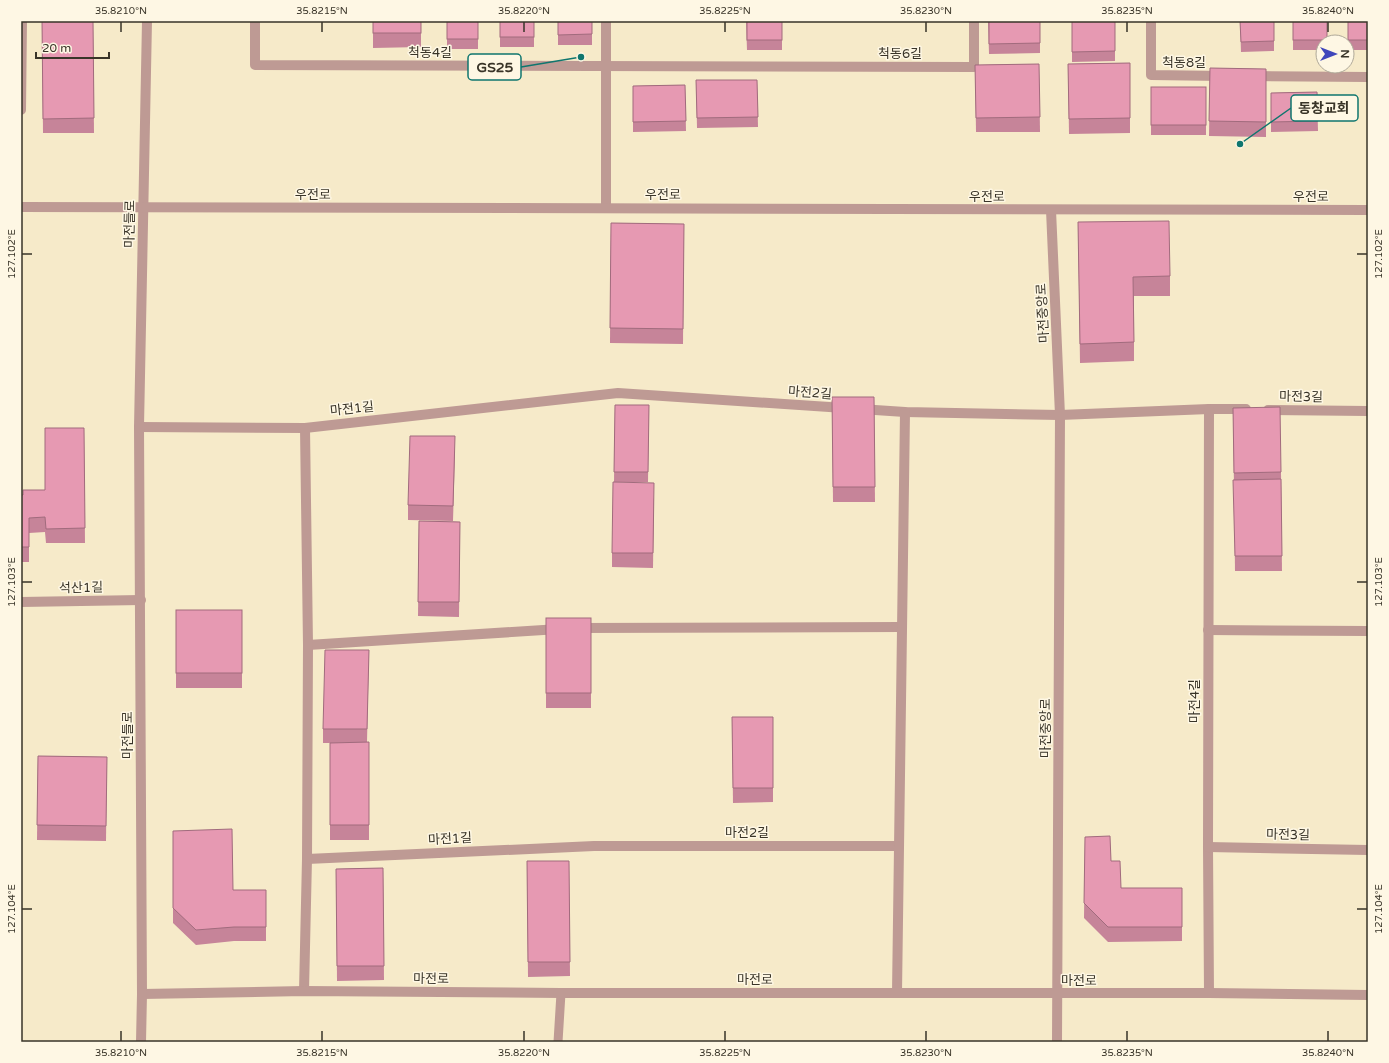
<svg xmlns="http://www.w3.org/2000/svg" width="1389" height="1063" font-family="'Varela Round','Noto Sans KR',sans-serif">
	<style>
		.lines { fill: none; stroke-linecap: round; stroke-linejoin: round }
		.service { stroke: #be9a94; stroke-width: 9 }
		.minor { stroke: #be9a94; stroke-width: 10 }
		.tertiary { stroke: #be9a94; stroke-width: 10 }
		.wall { fill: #c68499 }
		.building { fill: #e699b2; stroke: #a16b7d }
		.ticks { fill: none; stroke: #393428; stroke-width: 1.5 }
		.labels { text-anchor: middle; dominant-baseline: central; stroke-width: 3; stroke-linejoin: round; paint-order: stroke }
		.street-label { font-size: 13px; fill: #393428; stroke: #fef7e4 }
		.leader { fill: none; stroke: #0f766e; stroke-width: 1.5 }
		.callout-dot { fill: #0f766e; stroke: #fef7e4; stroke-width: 1.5 }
		.callout { fill: #fef7e4; stroke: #0f766e; stroke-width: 1.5 }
		.callout-label { font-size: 14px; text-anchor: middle; font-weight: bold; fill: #393428 }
		.neatline { fill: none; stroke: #393428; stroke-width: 1.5 }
		.ticks-label { font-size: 10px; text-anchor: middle; fill: #393428 }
	</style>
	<rect width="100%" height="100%" fill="#f6eac9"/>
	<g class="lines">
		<path class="service" d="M558,1042l3,-49"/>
		<g class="minor">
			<path d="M255,21v44l719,2v-46"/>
			<path d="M1151,21v54l71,1"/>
			<path d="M1254,76l114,1"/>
			<path d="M21,110l1,-89"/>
			<path d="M606,208v-187"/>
			<path d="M1051,210l9,205 -3,627"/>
			<path d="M860,409l45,3 155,3 149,-6h37"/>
			<path d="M1209,409l-1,438 1,146"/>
			<path d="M1268,410l100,1"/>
			<path d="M139,427l166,1 313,-35 226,15"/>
			<path d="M21,602l120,-2"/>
			<path d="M577,628l324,-1"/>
			<path d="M1208,630l160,1"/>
			<path d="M308,645l251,-16"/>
			<path d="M1208,847l160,3"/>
			<path d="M307,859l287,-13h305"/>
			<path d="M304,991l3,-132 1,-214 -3,-217"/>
			<path d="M897,993l8,-581"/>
			<path d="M142,994l162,-3 257,2h648l159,2"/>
			<path d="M141,1042l1,-48 -3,-567 8,-406"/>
		</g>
		<path class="tertiary" d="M21,207l1347,3"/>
	</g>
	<g class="wall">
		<path d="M42,21h51l1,112h-51z"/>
		<path d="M373,21h48v26l-48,1z"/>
		<rect x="447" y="21" width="31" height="28"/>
		<rect x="500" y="21" width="34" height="26"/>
		<rect x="558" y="21" width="34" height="24"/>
		<path d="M746,21h36v29h-35z"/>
		<path d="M988,21h52v32l-51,1z"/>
		<path d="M1072,21h43v40l-43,1z"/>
		<path d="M1240,21l34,20v10l-33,1z"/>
		<path d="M1293,21h34v21h-4v8h-30z"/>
		<rect x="1348" y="21" width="20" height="29"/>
		<path d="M1130,63v70l-61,1 -1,-70z"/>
		<path d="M1039,64l1,68h-64l-1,-67z"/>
		<path d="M1210,68l56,1v68l-57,-1z"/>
		<path d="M696,80h61l1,47 -61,1z"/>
		<path d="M685,85l1,46 -53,1v-46z"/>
		<rect x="1151" y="87" width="55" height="48"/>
		<path d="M1317,92l1,39 -47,1v-39z"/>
		<path d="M1078,222l92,54v20h-36v65l-54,2z"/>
		<path d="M611,223l73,1 -1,120 -73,-1z"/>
		<path d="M832,397h42l1,105h-42z"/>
		<path d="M615,405h34l-1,77h-34z"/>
		<path d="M1233,408l48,64 1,99h-47z"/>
		<path d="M84,428l1,115h-39l-1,-11 -16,1v29h-8v-67l24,-5z"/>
		<path d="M455,451l-2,70 -45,-1v-15z"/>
		<path d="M654,498l-1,70 -41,-1v-14z"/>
		<path d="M419,521l41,1 -1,95 -41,-1z"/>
		<rect x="176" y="610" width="66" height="78"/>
		<rect x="546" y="618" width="45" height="90"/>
		<path d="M369,650l-2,92h2v98h-39v-97h-7v-14z"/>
		<path d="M732,717h41v85l-40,1z"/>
		<path d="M38,756l69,1 -1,84 -69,-1z"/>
		<path d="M173,831l60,59h33v51h-32l-38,4 -23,-22z"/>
		<path d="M1085,837l26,24 10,27h61v53l-74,1 -24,-24z"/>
		<path d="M527,861h42l1,115 -42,1z"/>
		<path d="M383,868l1,112 -47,1 -1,-112z"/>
	</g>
	<g class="building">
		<path d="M42,21h51l1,97 -51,1z"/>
		<rect x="373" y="21" width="48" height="12"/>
		<rect x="447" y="21" width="31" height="18"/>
		<rect x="500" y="21" width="34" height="16"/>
		<path d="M558,21h34v13l-34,1z"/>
		<rect x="747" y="21" width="35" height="19"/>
		<path d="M989,21h51v22l-51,1z"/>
		<path d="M1072,21h43v30l-43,1z"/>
		<path d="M1240,21h34v20l-33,1z"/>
		<rect x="1293" y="21" width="34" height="19"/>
		<rect x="1348" y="21" width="20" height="19"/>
		<path d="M1130,63v55l-61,1 -1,-55z"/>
		<path d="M1039,64l1,53 -64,1 -1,-53z"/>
		<path d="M1210,68l56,1v53l-57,-1z"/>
		<path d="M696,80h61l1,37 -61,1z"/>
		<path d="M685,85l1,36 -53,1v-36z"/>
		<rect x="1151" y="87" width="55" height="38"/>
		<path d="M1317,92l1,29 -47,1v-29z"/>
		<path d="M1169,221l1,55 -37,1 1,65 -54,2 -2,-122z"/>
		<path d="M611,223l73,1 -1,105 -73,-1z"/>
		<path d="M832,397h42l1,90h-42z"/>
		<path d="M615,405h34l-1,67h-34z"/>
		<path d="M1280,407l1,65 -47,1 -1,-65z"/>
		<path d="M45,428h39l1,100 -39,1 -1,-12 -16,1v29h-8v-52h2v-5h22z"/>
		<path d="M410,436h45l-2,70 -45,-1z"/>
		<path d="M1281,479l1,77h-47l-2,-76z"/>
		<path d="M613,482l41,1 -1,70h-41z"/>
		<path d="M419,521l41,1 -1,80h-41z"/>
		<rect x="176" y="610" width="66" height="63"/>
		<rect x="546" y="618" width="45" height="75"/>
		<path d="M325,650h44l-2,79h-44z"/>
		<path d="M732,717h41v71h-40z"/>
		<path d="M369,742v83h-39v-82z"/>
		<path d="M38,756l69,1 -1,69 -69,-1z"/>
		<path d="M232,829l1,61h33v37h-32l-38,3 -23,-22v-77z"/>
		<path d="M1110,836l1,25h9l1,27h61v39h-74l-24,-24 1,-66z"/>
		<path d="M527,861h42l1,101h-42z"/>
		<path d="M383,868l1,98h-47l-1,-97z"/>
	</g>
	<path class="ticks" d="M121,22v10M322,22v10M524,22v10M725,22v10M926,22v10M1127,22v10M1328,22v10M22,254h10M1357,254h10M22,582h10M1357,582h10M22,909h10M1357,909h10M121,1031v10M322,1031v10M524,1031v10M725,1031v10M926,1031v10M1127,1031v10M1328,1031v10"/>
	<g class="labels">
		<g class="street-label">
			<text x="430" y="53">척동4길</text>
			<text x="900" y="54">척동6길</text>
			<text x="1184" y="63">척동8길</text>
			<text x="313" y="195">우전로</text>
			<text x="663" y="195">우전로</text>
			<text x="987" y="197">우전로</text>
			<text x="1311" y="197">우전로</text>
			<text transform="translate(130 224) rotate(-89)">마전들로</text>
			<text transform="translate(1043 313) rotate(-93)">마전중앙로</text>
			<text transform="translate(810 393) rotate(4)">마전2길</text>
			<text transform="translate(1301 397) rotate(1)">마전3길</text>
			<text transform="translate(352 409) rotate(-6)">마전1길</text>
			<text transform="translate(81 588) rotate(-1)">석산1길</text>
			<text transform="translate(1195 701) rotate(-90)">마전4길</text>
			<text transform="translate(1046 728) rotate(-90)">마전중앙로</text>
			<text transform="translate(128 735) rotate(-90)">마전들로</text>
			<text x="747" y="833">마전2길</text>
			<text transform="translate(1288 835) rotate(1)">마전3길</text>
			<text transform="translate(450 839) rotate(-3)">마전1길</text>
			<text transform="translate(431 979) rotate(1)">마전로</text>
			<text x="755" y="980">마전로</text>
			<text x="1079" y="981">마전로</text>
		</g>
	</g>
	<path class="leader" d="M581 57L521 67M1240 144L1291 108"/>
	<g class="callout-dot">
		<circle cx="581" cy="57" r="4"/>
		<circle cx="1240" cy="144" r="4"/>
	</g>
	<g class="callout">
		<rect x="468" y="54" width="53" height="26" rx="4"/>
		<rect x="1291" y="95" width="67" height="26" rx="4"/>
	</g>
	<g class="callout-label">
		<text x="495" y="72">GS25</text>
		<text x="1324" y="113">동창교회</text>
	</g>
	<rect width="1389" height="1063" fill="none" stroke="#fef7e4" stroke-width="44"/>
	<g transform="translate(1335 54) rotate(90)"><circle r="19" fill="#fef7e4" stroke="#afa999"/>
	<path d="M0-3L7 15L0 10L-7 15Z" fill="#4047bb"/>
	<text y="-6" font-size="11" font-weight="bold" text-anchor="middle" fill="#393428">N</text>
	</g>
	<path d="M36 52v6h73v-6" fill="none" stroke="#393428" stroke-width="2"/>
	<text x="42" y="52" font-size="12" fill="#393428" stroke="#fef7e4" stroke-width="3" paint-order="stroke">20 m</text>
	<rect x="22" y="22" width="1345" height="1019" class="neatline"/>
	<g class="ticks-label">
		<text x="121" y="14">35.8210°N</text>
		<text x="322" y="14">35.8215°N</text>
		<text x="524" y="14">35.8220°N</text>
		<text x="725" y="14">35.8225°N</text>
		<text x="926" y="14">35.8230°N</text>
		<text x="1127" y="14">35.8235°N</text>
		<text x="1328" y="14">35.8240°N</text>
		<text transform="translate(1378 254) rotate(-90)" y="4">127.102°E</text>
		<text transform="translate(11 254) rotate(-90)" y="4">127.102°E</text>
		<text transform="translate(1378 582) rotate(-90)" y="4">127.103°E</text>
		<text transform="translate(11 582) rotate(-90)" y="4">127.103°E</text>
		<text transform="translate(1378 909) rotate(-90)" y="4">127.104°E</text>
		<text transform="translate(11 909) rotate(-90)" y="4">127.104°E</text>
		<text x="121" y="1056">35.8210°N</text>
		<text x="322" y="1056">35.8215°N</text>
		<text x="524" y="1056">35.8220°N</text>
		<text x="725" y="1056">35.8225°N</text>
		<text x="926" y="1056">35.8230°N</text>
		<text x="1127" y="1056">35.8235°N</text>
		<text x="1328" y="1056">35.8240°N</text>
	</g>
</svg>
